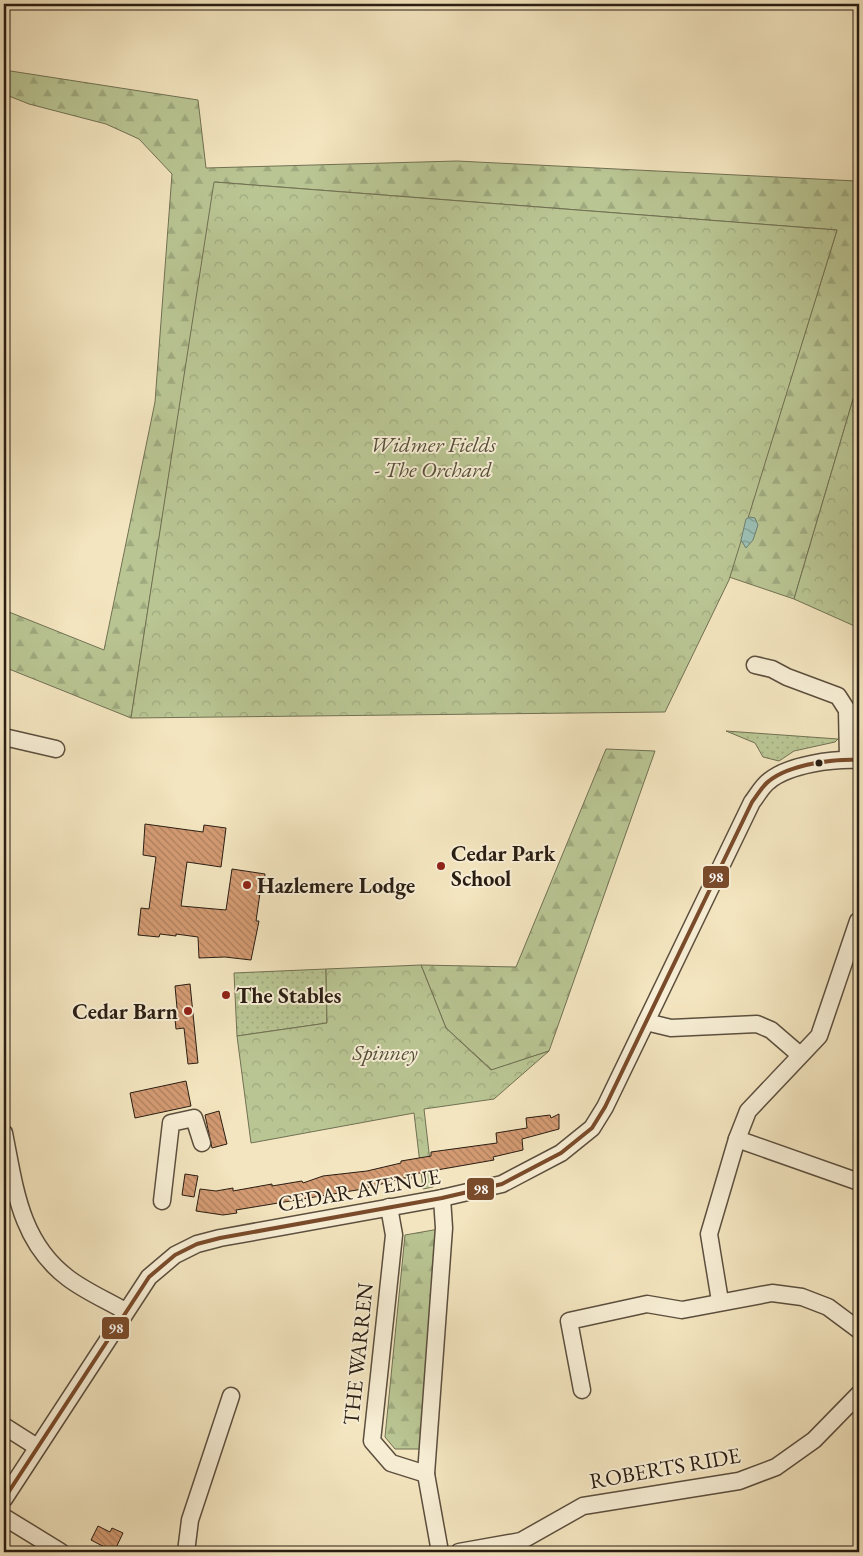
<svg xmlns="http://www.w3.org/2000/svg" width="863" height="1556" font-family="'EB Garamond',serif">
	<style>
		.grass { fill: url(#grass-dots); stroke: #717153 }
		.forest { fill: url(#forest-firs); stroke: #717153 }
		.park { fill: url(#park-crowns); stroke: #717153 }
		.water { fill: url(#water-waves); stroke: #6d7e74 }
		.building { fill: url(#building-back-hatch); stroke: #291d13 }
		.lines { fill: none; stroke-linecap: round; stroke-linejoin: round }
		.minor-casing { stroke: #5c4f3e; stroke-width: 19 }
		.minor { stroke: #f7eed5; stroke-width: 16 }
		.bus-1-casing { stroke: #f7eed5; stroke-width: 8 }
		.bus-1 { stroke: #7a4b2a; stroke-width: 4 }
		.bus-dot { fill: #291d13; stroke: #f7eed5; stroke-width: 2 }
		.poi-dot { fill: #8f2418; stroke: #f7eed5; stroke-width: 2 }
		.labels { text-anchor: middle; dominant-baseline: central; stroke-width: 4; stroke-linejoin: round; paint-order: stroke }
		.park-label { font-size: 22px; font-style: italic; fill: #544f39; stroke: #f7eed5 }
		.poi-label { font-size: 22px; font-weight: bold; fill: #291d13; stroke: #f7eed5; text-anchor: start }
		.street-label { font-size: 22px; fill: #291d13; stroke: #f7eed5 }
		.line-badge { stroke: #f7eed5; stroke-width: 2 }
		.badge-label { font-size: 14px; text-anchor: middle; font-weight: bold; fill: #fff }
	</style>
	<defs>
		<pattern id="grass-dots" width="8" height="8" patternUnits="userSpaceOnUse" patternTransform="scale(1.25)"><rect width="8" height="8" fill="#b9c593"/><path d="M2 2h.1M6 6h.1" fill="none" stroke="#9fa97e" stroke-width="1.8" stroke-linecap="round"/></pattern>
		<pattern id="forest-firs" width="22" height="20" patternUnits="userSpaceOnUse" patternTransform="scale(1.25)"><rect width="22" height="20" fill="#b9c593"/><path d="M5 1l3.5 6h-7zM16 11l3.5 6h-7z" fill="#9fa97e"/></pattern>
		<pattern id="park-crowns" width="20" height="18" patternUnits="userSpaceOnUse" patternTransform="scale(1.25)"><rect width="20" height="18" fill="#b9c593"/><path d="M2 6a3 3 0 1 1 6 0M12 15a3 3 0 1 1 6 0" fill="none" stroke="#9fa97e"/></pattern>
		<pattern id="water-waves" width="16" height="10" patternUnits="userSpaceOnUse" patternTransform="scale(1.25)"><rect width="16" height="10" fill="#9bbfb4"/><path d="M0 5q4-4 8 0t8 0" fill="none" stroke="#7e9b91"/></pattern>
		<pattern id="building-back-hatch" width="6" height="6" patternUnits="userSpaceOnUse" patternTransform="scale(1.25)"><rect width="6" height="6" fill="#d49b73"/><path d="M-1 5l2 2M0 0l6 6M5-1l2 2" fill="none" stroke="#ac7e5d"/></pattern>
	</defs>
	<rect width="100%" height="100%" fill="#f3e5bf"/>
	<filter id="stains"><feTurbulence type="fractalNoise" baseFrequency=".004" numOctaves="4"/><feColorMatrix values="0 0 0 0 .2 0 0 0 0 .09 0 0 0 0 .02 0 0 0 .5 -.17"/></filter>
	<radialGradient id="worn" r=".72"><stop offset=".6" stop-color="#630" stop-opacity="0"/><stop offset="1" stop-color="#630" stop-opacity=".3"/></radialGradient>
	<g class="grass">
		<path d="M726,731l112,8 -3,3 -41,9 -15,10 -16,-4 -8,-14z"/>
		<path d="M326,969l1,54 -90,13 -3,-63z"/>
	</g>
	<g class="forest">
		<path d="M4,70l194,30 8,68 251,-7 399,20 3,-11v209l-65,220 -65,-22 108,-347 -622,-48 -84,536 -127,-51v-57l100,40 51,-248 17,-228 -33,-35 -33,-15 -77,-20 -25,-10z"/>
		<path d="M606,749l49,2 -106,300 -57,19 -46,-42 -25,-63 95,2z"/>
		<path d="M439,1229l-18,220h-26l-10,-12 20,-202z"/>
	</g>
	<g class="park">
		<path d="M214,182l623,48 -108,350 -64,132 -534,6z"/>
		<path d="M859,379v249l-65,-29z"/>
		<path d="M421,965l25,63 45,42 58,-19 -55,48 -70,10 9,78 -10,2 -9,-76 -163,30 -14,-107 90,-13 -1,-54z"/>
	</g>
	<path class="water" d="M750,517l5,1 3,7 -5,15 -7,8 -5,-8 5,-21z"/>
	<g class="building">
		<path d="M145,824l58,8 1,-7 22,3 -5,39 -34,-5 -6,44 45,4 6,-41 33,5 -2,19h-3l-4,28h3l-8,39 -26,-3 -26,1 -1,-21 -22,-3v2l-16,-2 -1,3 -21,-2 3,-27 8,1 7,-52 -13,-2z"/>
		<path d="M190,984l8,79 -10,1 -4,-36 -8,1 -1,-10h3l-3,-33z"/>
		<path d="M186,1081l5,25 -56,12 -5,-25z"/>
		<path d="M219,1111l8,33 -15,4 -7,-33z"/>
		<path d="M559,1114v15l-37,10 1,11 -30,7 1,3 -80,14 1,4h-11l-41,11 -127,21 1,3 -14,2 -27,-4 4,-22 16,2 17,-3v3l39,-7v2l30,-5 1,2 20,-7 44,-5 34,-8v-2l30,-5v-4l66,-9 -1,-10 31,-5 -1,-10 24,-3 1,3z"/>
		<path d="M185,1174l13,2 -4,21 -12,-2z"/>
		<path d="M98,1526l12,6 2,-4 11,5 -9,19 -23,-12z"/>
	</g>
	<g class="lines">
		<g class="minor-casing">
			<g id="minor">
				<path d="M755,665l17,4 15,8 51,19 9,14 1,49"/>
				<path d="M4,737l52,12"/>
				<path d="M646,1022l25,6 86,-4 14,6 29,25"/>
				<path d="M4,1133c11,55 16,109 64,145 17,13 38,22 57,33"/>
				<path d="M737,1139l122,43"/>
				<path d="M162,1201l9,-78 23,-5 8,25"/>
				<path d="M389,1207l5,28 -22,206 19,22 35,11"/>
				<path d="M720,1301l-11,-67 28,-95 11,-28 71,-75 39,-115"/>
				<path d="M582,1390l-13,-69 78,-17 35,6 90,-17 30,4 26,10 31,23"/>
				<path d="M4,1426l33,21"/>
				<path d="M4,1499l145,-222 26,-22 22,-11 23,-6 222,-40 60,-14 59,-31 31,-25 13,-21 147,-305c5,-6 10,-16 17,-21 21,-17 64,-22 90,-21"/>
				<path d="M4,1517l57,35"/>
				<path d="M186,1552l4,-32 41,-124"/>
				<path d="M440,1552l-14,-78 18,-246 -2,-30"/>
				<path d="M459,1552l62,-11 62,-35 156,-25 37,-14 38,-27 45,-46"/>
			</g>
		</g>
		<use href="#minor" class="minor"/>
		<g class="bus-1-casing">
			<path id="bus-1" d="M4,1499l145,-222 26,-22 22,-11 23,-6 222,-40 60,-14 59,-31 31,-25 13,-21 147,-305c5,-6 10,-16 17,-21 21,-17 64,-22 90,-21"/>
		</g>
		<use href="#bus-1" class="bus-1"/>
	</g>
	<circle class="bus-dot" cx="819" cy="763" r="4.5"/>
	<g class="poi-dot">
		<circle cx="441" cy="866" r="5"/>
		<circle cx="247" cy="885" r="5"/>
		<circle cx="226" cy="995" r="5"/>
		<circle cx="188" cy="1011" r="5"/>
	</g>
	<g class="labels">
		<g class="park-label">
			<text x="433" y="444">Widmer Fields<tspan x="433" dy="25">- The Orchard</tspan></text>
			<text x="385" y="1052">Spinney</text>
		</g>
		<g class="poi-label">
			<text x="451" y="853">Cedar Park<tspan x="451" dy="25">School</tspan></text>
			<text x="257" y="885">Hazlemere Lodge</text>
			<text x="236" y="995">The Stables</text>
			<text x="178" y="1011" text-anchor="end">Cedar Barn</text>
		</g>
		<g class="street-label">
			<text transform="translate(359 1190) rotate(-10)">CEDAR AVENUE</text>
			<text transform="translate(358 1354) rotate(-84)">THE WARREN</text>
			<text transform="translate(665 1468) rotate(-10)">ROBERTS RIDE</text>
		</g>
	</g>
	<g class="line-badge">
		<rect x="702" y="865" width="28" height="24" rx="5" fill="#7a4b2a"/>
		<rect x="466" y="1177" width="29" height="24" rx="5" fill="#7a4b2a"/>
		<rect x="101" y="1316" width="29" height="24" rx="5" fill="#7a4b2a"/>
	</g>
	<g class="badge-label">
		<text x="716" y="882">98</text>
		<text x="481" y="1194">98</text>
		<text x="116" y="1333">98</text>
	</g>
	<rect width="863" height="1556" fill="none" stroke="#f3e5bf" stroke-width="20"/>
	<rect x="5" y="5" width="853" height="1546" fill="none" stroke="#291d13" stroke-width="2.5"/>
	<rect x="10" y="10" width="843" height="1536" fill="none" stroke="#291d13"/>
	<rect width="100%" height="100%" filter="url(#stains)"/>
	<rect width="100%" height="100%" fill="url(#worn)"/>
</svg>
